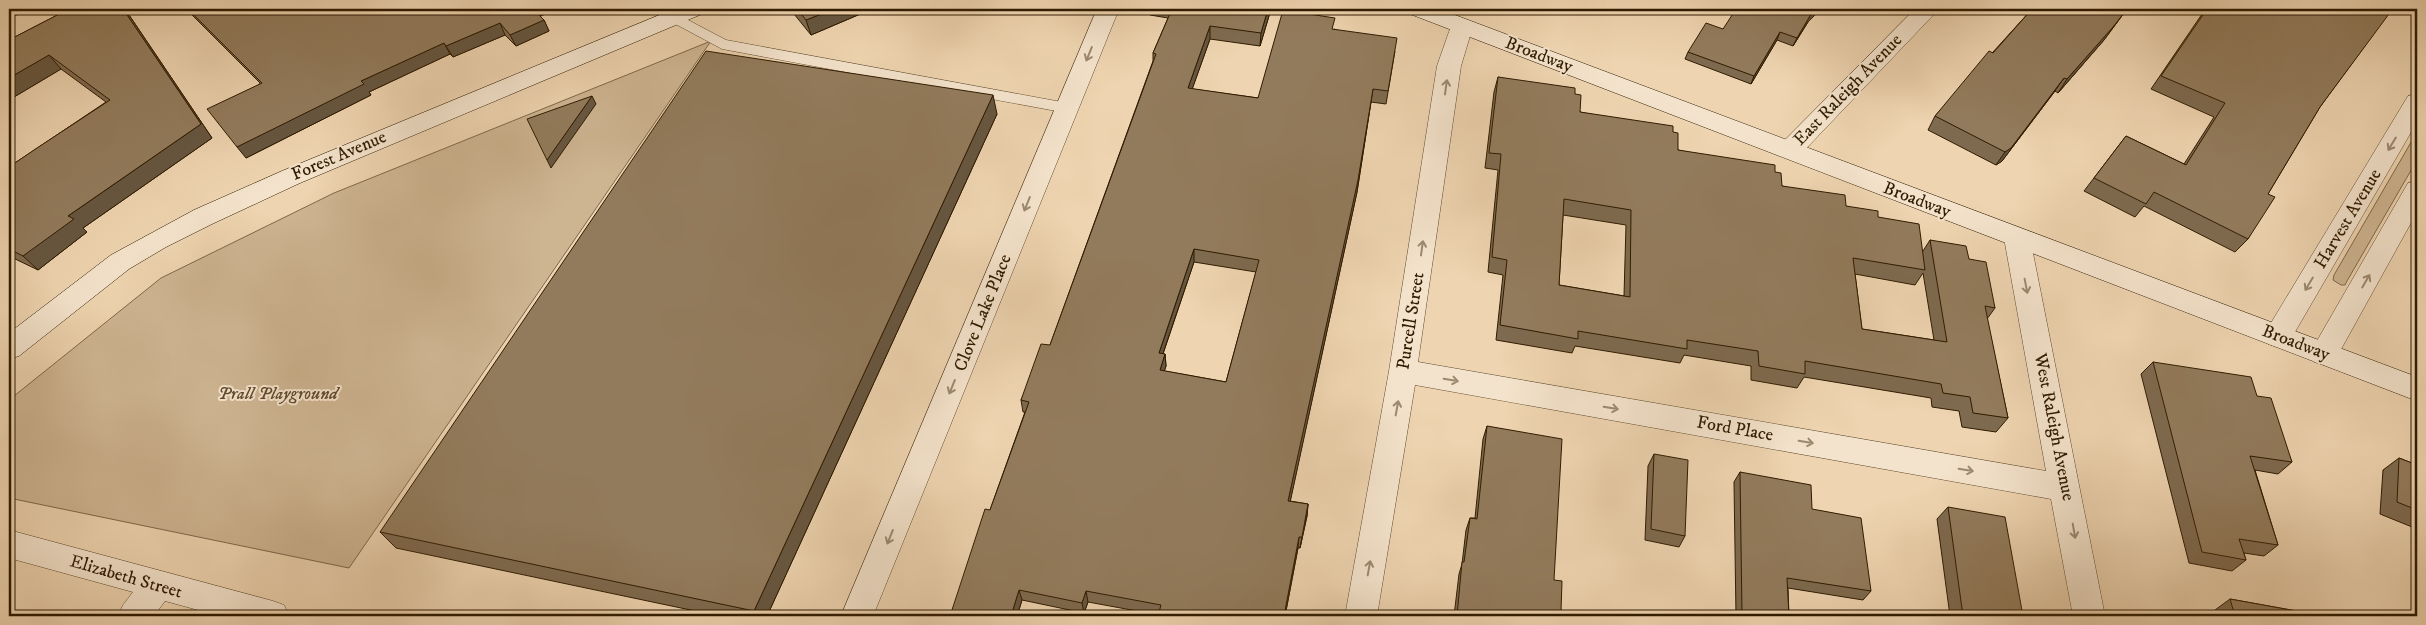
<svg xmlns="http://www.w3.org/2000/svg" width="2426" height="625" font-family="'IM FELL DW Pica',serif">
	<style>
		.green { fill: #ceb592; stroke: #7e6849 }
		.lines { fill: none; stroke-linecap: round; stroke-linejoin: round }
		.lane-casing { stroke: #5f492c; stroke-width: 1 }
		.street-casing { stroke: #5f492c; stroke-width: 1 }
		.secondary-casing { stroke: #2f1b00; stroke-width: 1 }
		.lane { fill: #f4e3cc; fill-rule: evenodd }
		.street { fill: #f4e3cc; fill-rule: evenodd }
		.secondary { fill: #f4e3cc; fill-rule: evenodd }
		.wall { fill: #7e6a4f; stroke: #2f1b00; fill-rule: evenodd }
		.shaded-wall { fill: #665640; stroke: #2f1b00 }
		.building { fill: #927b5c; stroke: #2f1b00; fill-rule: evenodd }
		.oneway { stroke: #9b8970 }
		.labels { text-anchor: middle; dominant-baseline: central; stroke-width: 4; stroke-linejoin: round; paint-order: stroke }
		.street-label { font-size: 18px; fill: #2f1b00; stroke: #f4e3cc }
		.park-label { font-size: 18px; font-style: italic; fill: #5f492c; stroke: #f4e3cc }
	</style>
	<rect width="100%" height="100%" fill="#eed4b0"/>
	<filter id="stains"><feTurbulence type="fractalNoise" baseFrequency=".004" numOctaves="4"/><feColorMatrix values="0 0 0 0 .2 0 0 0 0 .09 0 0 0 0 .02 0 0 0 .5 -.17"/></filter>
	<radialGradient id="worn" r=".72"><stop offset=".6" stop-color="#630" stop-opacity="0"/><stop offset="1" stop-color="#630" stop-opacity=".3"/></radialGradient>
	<g class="green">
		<path d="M711,41l-362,527 -340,-70v-98l152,-122 173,-85z"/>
		<path d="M2417,132v28l-70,121 -2,4h-4l-8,-5 1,-5z"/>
	</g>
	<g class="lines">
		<g class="lane-casing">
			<path id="lane" d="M673,12l53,28 341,63 5,1 3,4 -3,4 -5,1 -345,-64 -54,-29 -2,-3z"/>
		</g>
		<g class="street-casing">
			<g id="street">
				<path d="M9,9h14l-3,5 -11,3z"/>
				<path d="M1097,9h22l-246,607h-32z"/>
				<path d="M1915,9h24l-140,147 -9,3 -9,-3 -3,-6 3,-6z"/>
				<path d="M1462,19l8,2 3,5 -12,40 -43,296 628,109 -42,-233 4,-7 9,-3 9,3 4,7 75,378h-32l-22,-117 -636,-114 -38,231h-32l44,-245 48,-305 14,-40 3,-5z"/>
				<path d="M2417,94v28l-129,222 -10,3 -10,-3 -4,-8 4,-8 140,-232z"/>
				<path d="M2417,181v31l-83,150 -10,3 -10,-3 -4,-8 4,-8 94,-163z"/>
				<path d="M9,530l264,71 11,4 5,11h-69l-55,-15 -11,15h-36l5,-11 10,-13 -124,-34z"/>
			</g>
		</g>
		<g class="secondary-casing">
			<g id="secondary">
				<path d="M674,9h31l-3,5 -402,169 -88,41 -46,23 -37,22 -110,87 -10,3v-26l102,-78 83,-45 88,-39z"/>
				<path d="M1407,9h32l978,368v24l-1007,-387z"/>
			</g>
		</g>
		<use href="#lane" class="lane"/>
		<use href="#street" class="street"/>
		<use href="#secondary" class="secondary"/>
	</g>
	<g class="wall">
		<path d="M63,9h62l87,129 -129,90 4,4 -49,38 -29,-14v-89l97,-65 -45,-33 -52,31v-60l56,-29z"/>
		<path d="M186,9h369l-15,7 4,4 5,11 -33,15 -11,-11 -52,22 -3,-3 -81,38 2,3 -125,63 14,-75z"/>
		<path d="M790,9h82l-61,26z"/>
		<path d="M1149,9h122l-11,37 -50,-7 -18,50 66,9 76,-69 61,22 -9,53 -15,-2 -14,90 -67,309 18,3 -1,12 -7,32h-2l-13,68h-127l1,-1 -71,-13 -4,11 -62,-13 -5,16h-67l40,-106 35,-98h-2l-2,-12 29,-55 103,-284v-8l15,-35 -18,-3zM1194,262l62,10 -30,110 -62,-11 2,-5 -1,-12h-2z"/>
		<path d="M2032,9h95l-23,31 -46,53 -3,-2 -53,70 -6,4 -68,-35 7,-14z"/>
		<path d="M2189,9h203l-72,98 -52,87 -20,45 -13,13 -91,-46 -9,11 -51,-26 42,-55 58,28 30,-47 -63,-28 51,-75z"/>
		<path d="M1808,22l-15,24 -16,-6 -26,44 -66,-25 3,-7 35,-23z"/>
		<path d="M1498,77l77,17 5,18 93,20 5,18 97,22 7,14 64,20 32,11 45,34 7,-11 39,19 26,49 -8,11 21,99 -12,14 -34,-5 -3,-16 -27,-4 -1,-9 -127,-21 -7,11 -46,-8v-14l-67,-11 -4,8 -105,-17 -3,7 -76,-13 7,-65 -15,-3 10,-102 -13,-2 9,-76zM1563,215l63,10 -2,71 -65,-11zM1923,273l11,67 -72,-11 -7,-55 60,11z"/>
		<path d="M997,114l-230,502h-48l-323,-68 -16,-16z"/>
		<path d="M2153,362l104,34 35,66 -14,12 -23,-4 23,75 -14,11 -20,-3 2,7 -14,11 -43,-8 -48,-189z"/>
		<path d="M1487,426l67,154 7,31 13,5h-120l5,-42 3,-10 4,-34 4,-12h5l8,-79z"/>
		<path d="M1654,454l31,82 -6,11 -34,-7 3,-74z"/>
		<path d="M2399,458l18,7v64l-37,-15 3,-44z"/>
		<path d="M1740,472l72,37 59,82 -8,9 -75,-12 1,28h-53l-2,-134z"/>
		<path d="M1948,507l75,109h-73l-13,-97z"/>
		<path d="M2230,599l94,17h-108l-1,-6z"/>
	</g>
	<g class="shaded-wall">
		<path d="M123,9h2l87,129 -129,90 4,4 -49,38 -15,-14 45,-40 133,-92z"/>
		<path d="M532,9h23l-18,9z"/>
		<path d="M834,9h38l-61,26 -5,-15z"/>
		<path d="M1268,9h3l-11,37 1,-13z"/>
		<path d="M1817,9h4l-13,13 -15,24 4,-8 14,-24z"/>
		<path d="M2127,9l-23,31 -46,53 9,-14z"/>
		<path d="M544,20l5,11 -33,15 -6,-11z"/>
		<path d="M500,23l5,12 -52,22 -7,-11z"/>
		<path d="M1210,26v13l-22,62v-13z"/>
		<path d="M1780,32l-3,8 -26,44 3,-8z"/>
		<path d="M444,43l6,11 -81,38 2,3 -125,63 -9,-11 124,-66z"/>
		<path d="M49,55l12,14 -52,31v-22z"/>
		<path d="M2064,78l-9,13 -53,70 -6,4 9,-13z"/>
		<path d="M1373,89l-16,103 -69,320v-11z"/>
		<path d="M993,95l4,19 -230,502h-10l-3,-5z"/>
		<path d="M592,96l4,8 -45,64 -4,-8z"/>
		<path d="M1194,249v13l-35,103v-12z"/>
		<path d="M1165,354l1,12 -5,16 -1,-12z"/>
		<path d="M1308,504l-1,12 -7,32z"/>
		<path d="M1299,537l-1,11 -13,68h-1z"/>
		<path d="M1019,590l3,10 -5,16h-6z"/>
		<path d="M1086,591l2,11 -4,11 -2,-10z"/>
	</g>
	<g class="building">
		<path d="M65,9h58l78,115 -133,92 6,3 -51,37 -14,-7v-82l28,-19 73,-48 -61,-45 -40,23v-38l58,-30z"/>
		<path d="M188,9h345l11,11 -34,15 -10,-12 -54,23 -2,-3 -83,38 3,3 -127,63 -30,-38 55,-26z"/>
		<path d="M797,9h37l-28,11z"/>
		<path d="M1172,9h96l-7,24 -51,-7 -22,62 70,10 25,-88 52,8 -3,11 65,9 -9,53 -15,-2 -15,91 -70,321 20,3 -6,33h-3l-15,79h-126l3,-11 -75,-14 -4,12 -63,-13 -8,26h-61l35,-107 5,1 39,-108 -8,-2 20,-56 9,1 106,-291 -3,-1zM1194,249l65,11 -33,122 -66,-12 5,-16 -6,-1z"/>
		<path d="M1736,9h81l-6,5 -14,24 -17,-6 -26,44 -66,-24 18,-29 17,6z"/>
		<path d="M2032,9h95l-14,18 -46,52 -3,-1 -53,70 -6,4 -70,-36 54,-65 4,2z"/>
		<path d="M2207,9h185l-6,9 -66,89 -52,87 7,3 -27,42 -94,-47 -8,12 -52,-26 32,-42 60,29 39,-62 -64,-27z"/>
		<path d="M706,51l287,44 -239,516 -374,-79z"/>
		<path d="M1498,77l77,11v6l6,1 -1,17 93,14v6l5,1v17l97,15v7l6,1 1,13 63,9 1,11 32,5v6l41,7 6,46 -72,-12 9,71 85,13 -17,-102 36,6 3,13 17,3 9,46 -10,-2 23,112 -35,-5 -3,-16 -27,-4 -2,-9 -136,-23v13l-46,-8 -1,-15 -71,-11v9l-109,-18v8l-78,-14 7,-65 -15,-3 9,-103 -12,-1zM1564,199l67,11 -1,87 -71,-12z"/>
		<path d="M592,96l-45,64 -20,-41z"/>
		<path d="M2153,362l98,15 6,19 14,2 21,64 -42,-6 28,89 -39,-6 7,21 -44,-8z"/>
		<path d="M1487,426l75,13 -8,141 8,1 -1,30 13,2v3h-117l5,-54h2l6,-44 7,1z"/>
		<path d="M1654,454l34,6 -3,76 -34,-7z"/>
		<path d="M2399,458l18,7v45l-20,-8z"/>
		<path d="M1740,472l71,13 1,24 49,9 10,73 -84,-13 2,38h-47z"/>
		<path d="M1948,507l57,10 18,99h-60z"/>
		<path d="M2230,599l94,17h-89z"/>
	</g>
	<defs><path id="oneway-shaft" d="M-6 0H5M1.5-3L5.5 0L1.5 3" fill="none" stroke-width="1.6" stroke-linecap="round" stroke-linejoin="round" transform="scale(1.25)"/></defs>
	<g class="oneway">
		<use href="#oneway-shaft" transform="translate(1089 54) rotate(112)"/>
		<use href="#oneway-shaft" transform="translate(1446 87) rotate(-82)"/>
		<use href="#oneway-shaft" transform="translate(2392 144) rotate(121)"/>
		<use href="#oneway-shaft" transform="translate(1027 204) rotate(112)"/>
		<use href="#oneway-shaft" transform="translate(1422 248) rotate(-82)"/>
		<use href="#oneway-shaft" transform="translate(2366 281) rotate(-60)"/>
		<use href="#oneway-shaft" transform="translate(2309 284) rotate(121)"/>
		<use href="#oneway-shaft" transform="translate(2026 286) rotate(79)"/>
		<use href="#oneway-shaft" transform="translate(1451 380) rotate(10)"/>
		<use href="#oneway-shaft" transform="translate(952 387) rotate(112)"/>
		<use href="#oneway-shaft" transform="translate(1397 408) rotate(-80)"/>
		<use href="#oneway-shaft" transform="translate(1611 408) rotate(10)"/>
		<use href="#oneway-shaft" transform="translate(1806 442) rotate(10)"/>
		<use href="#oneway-shaft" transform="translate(1966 470) rotate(10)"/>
		<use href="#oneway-shaft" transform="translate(2074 531) rotate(80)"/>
		<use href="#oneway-shaft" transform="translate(890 537) rotate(112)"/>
		<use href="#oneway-shaft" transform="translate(1369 568) rotate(-80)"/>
	</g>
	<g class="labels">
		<g class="street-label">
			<text transform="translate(1539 55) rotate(21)">Broadway</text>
			<text transform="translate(1848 90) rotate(-46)">East Raleigh Avenue</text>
			<text transform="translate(339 156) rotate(-23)">Forest Avenue</text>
			<text transform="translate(1917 200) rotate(21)">Broadway</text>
			<text transform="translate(2348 219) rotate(-59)">Harvest Avenue</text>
			<text transform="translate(983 313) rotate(-68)">Clove Lake Place</text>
			<text transform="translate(1411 321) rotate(-81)">Purcell Street</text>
			<text transform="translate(2296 343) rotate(21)">Broadway</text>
			<text transform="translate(2054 427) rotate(79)">West Raleigh Avenue</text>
			<text transform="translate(1735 429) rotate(10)">Ford Place</text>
			<text transform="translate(126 577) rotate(16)">Elizabeth Street</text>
		</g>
		<g class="park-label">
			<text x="278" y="394">Prall Playground</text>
		</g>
	</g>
	<rect width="2426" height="625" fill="none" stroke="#eed4b0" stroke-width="30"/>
	<rect x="10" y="10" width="2406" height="605" fill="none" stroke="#2f1b00" stroke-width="2.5"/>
	<rect x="15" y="15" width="2396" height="595" fill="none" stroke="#2f1b00"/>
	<rect width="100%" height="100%" filter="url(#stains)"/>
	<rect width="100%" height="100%" fill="url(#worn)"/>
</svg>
